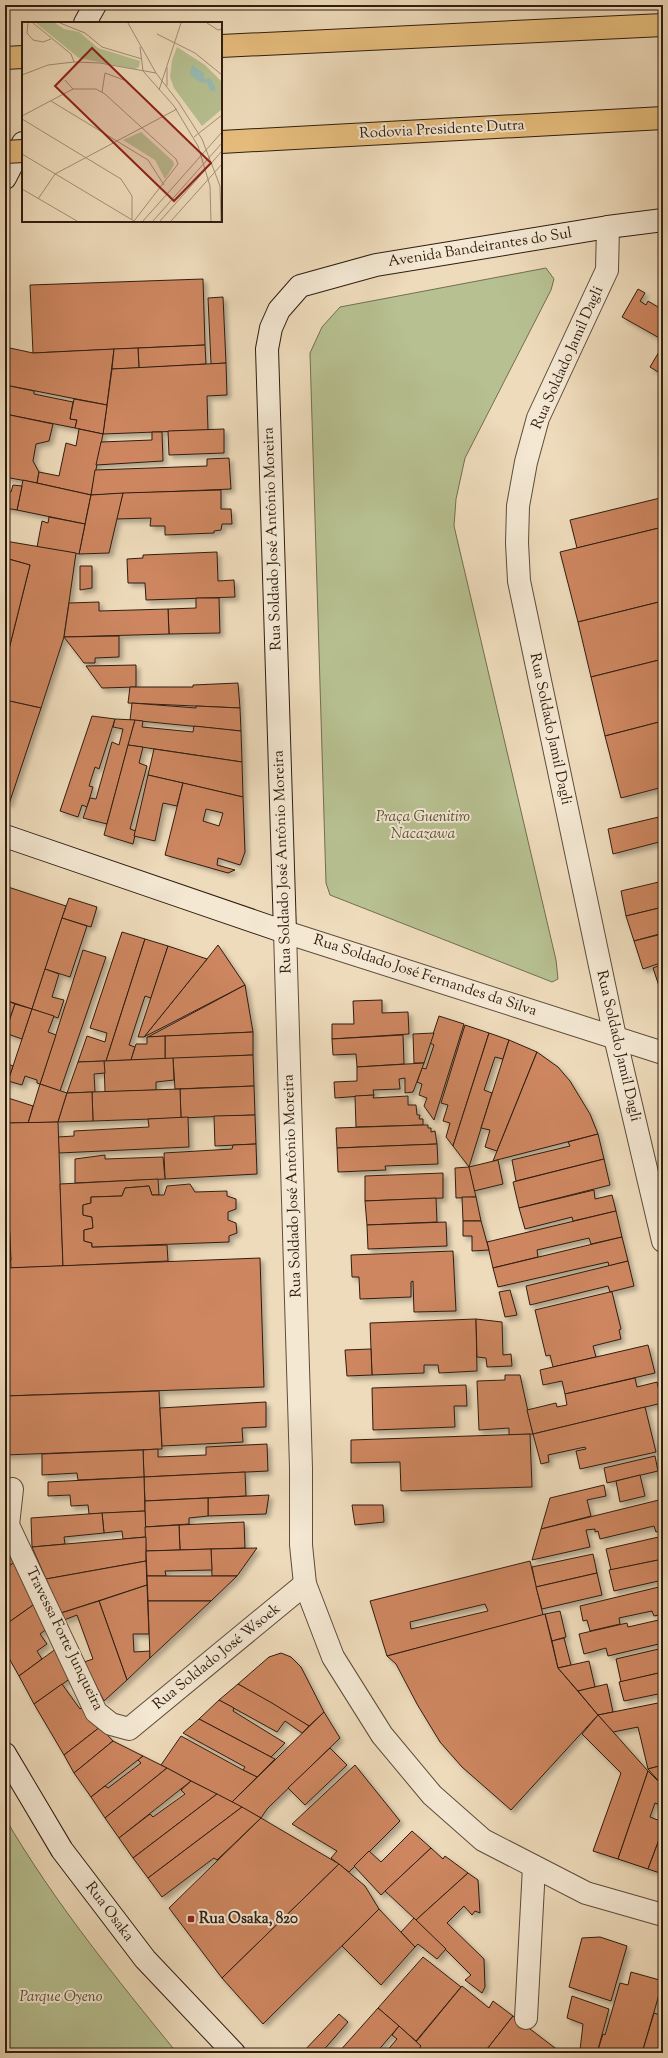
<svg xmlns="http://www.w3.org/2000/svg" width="668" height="2058" font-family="'Sorts Mill Goudy',serif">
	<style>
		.green { fill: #b7c091; stroke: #736e50 }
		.building { fill: #cd8661; stroke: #2f1d10; fill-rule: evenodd; filter: url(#shadow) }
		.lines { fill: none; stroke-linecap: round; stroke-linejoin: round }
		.street-casing { stroke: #5f4c3b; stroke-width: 24 }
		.secondary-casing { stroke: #2f1d10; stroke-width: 24 }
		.highway-casing { stroke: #2f1d10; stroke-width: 24 }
		.street { stroke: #f4e8d3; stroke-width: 22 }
		.secondary { stroke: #f4e8d3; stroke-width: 22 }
		.highway { stroke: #e7be7e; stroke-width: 22 }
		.highway-bridge-casing { stroke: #2f1d10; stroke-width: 24; stroke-linecap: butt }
		.highway-bridge { stroke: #e7be7e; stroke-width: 22 }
		.poi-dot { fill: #8f2418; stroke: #f4e8d3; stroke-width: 1.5 }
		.labels { text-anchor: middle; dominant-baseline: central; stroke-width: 4; stroke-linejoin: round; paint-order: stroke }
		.street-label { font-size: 15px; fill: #2f1d10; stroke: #f4e8d3 }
		.park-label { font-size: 15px; font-style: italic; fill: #584e37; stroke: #f4e8d3 }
		.poi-label { font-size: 15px; font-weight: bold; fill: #2f1d10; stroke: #f4e8d3; text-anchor: start }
		.inset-road { fill: none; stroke: #a28f77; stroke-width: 1 }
		.view { fill: #8f2418; fill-opacity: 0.15; stroke: #8f2418; stroke-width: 2 }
		.inset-edge { fill: none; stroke: #2f1d10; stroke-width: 2 }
	</style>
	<defs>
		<filter id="shadow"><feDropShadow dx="3.5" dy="3.5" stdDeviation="2" flood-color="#0004"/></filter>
	</defs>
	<rect width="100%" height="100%" fill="#eedbbb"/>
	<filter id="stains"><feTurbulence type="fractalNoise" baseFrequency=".005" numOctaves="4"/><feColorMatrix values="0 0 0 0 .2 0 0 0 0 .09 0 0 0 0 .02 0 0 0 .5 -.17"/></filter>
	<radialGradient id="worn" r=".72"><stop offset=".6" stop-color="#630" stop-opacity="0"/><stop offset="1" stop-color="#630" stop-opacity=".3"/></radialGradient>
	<g class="green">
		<path d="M546,268l8,11 -3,11 -86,168 -9,41 -2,27 102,434 2,19 -6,3 -222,-87 -4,-12 -16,-530 12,-26 18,-20z"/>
		<path d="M5,1818c49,84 111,160 172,235h-172z"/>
	</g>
	<g class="building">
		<path d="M203,279l2,66 -172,8 -3,-68z"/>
		<path d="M638,289l7,4 -5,8 6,4 2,-4 15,9v30l-41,-23z"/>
		<path d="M223,297l3,66 -15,1 -3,-66z"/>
		<path d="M205,345l1,19 -67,4 -1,-20z"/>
		<path d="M663,345v30l-13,-8z"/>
		<path d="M5,347l28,6 81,-4 -7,56 -102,-20z"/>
		<path d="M138,348l1,20 -27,1 2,-20z"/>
		<path d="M226,363l1,32 -20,1 1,34 -105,4 9,-65z"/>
		<path d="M5,385l29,6v3l39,8 -3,17 7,1 -2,8 -70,-14z"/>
		<path d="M74,399l33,6 -4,29 -28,-6 2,-8 -7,-1z"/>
		<path d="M5,414l48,10 -4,17 -13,3 -3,17 6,11 -2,11 -32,-6z"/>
		<path d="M79,429l24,5 -12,61 -54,-12 2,-11 20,4 7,-33 10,3z"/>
		<path d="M224,429v24l-55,2 -1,-24z"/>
		<path d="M152,432h10l1,29 -67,4 5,-23 51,-2z"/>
		<path d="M229,458l2,31 -140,6 4,-25 112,-4v-7z"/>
		<path d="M23,480l68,15 -6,29 -68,-14z"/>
		<path d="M13,485l9,1 -5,24 -12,-2v-17l6,1z"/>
		<path d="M221,490v19h10l1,15h-10l-1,6 -7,1v2l-49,2v-9h-15l1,-8 -35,1 7,-26z"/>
		<path d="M123,493l-14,60 -30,1 12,-59z"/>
		<path d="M660,498l3,8v21l-86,21 -7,-28z"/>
		<path d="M49,517l36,7 -6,30 -42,-7 5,-26 6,2z"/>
		<path d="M663,527v74l-85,21 -18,-70z"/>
		<path d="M5,541l71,12 -12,84 -23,71 -36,-8v-35l25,-100 -25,-7z"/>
		<path d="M217,552l1,29 16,-1 1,17 -89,3 -1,-17h-17l-1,-24 16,-1v-3z"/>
		<path d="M5,558l25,7 -25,100z"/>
		<path d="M80,566h12v22l-12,2z"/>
		<path d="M196,598h23l1,35 -51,1 -1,-25 28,-1z"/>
		<path d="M663,601v58l-72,18 -13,-55z"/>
		<path d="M99,602v9l69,-2 1,25 -105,3 5,-34z"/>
		<path d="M119,636v21l-24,1v5h-11l-20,-26z"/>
		<path d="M663,659v62l-58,15 -14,-59z"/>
		<path d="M136,665v22l-34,1 -16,-22z"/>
		<path d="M238,683l2,25 -112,-5 2,-16h63v-2z"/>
		<path d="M5,700l36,8 -32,96 -4,-2v-61l3,-8 -3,-1z"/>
		<path d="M132,703l64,5v-2l44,2 1,23 -111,-11z"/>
		<path d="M92,716l23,3 -16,50 -4,-2 -6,19 4,1 -6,20 -5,-2 -4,12 -18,-6z"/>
		<path d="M115,719l20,1 -28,104 -24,-6 7,-20 6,1 16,-57 7,3 4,-16 -10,-2z"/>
		<path d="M135,720l8,1 -1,6 51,5 1,-6 47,5 1,31 -114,-17z"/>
		<path d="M663,721v66l-42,11 -16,-62z"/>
		<path d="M128,745l15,2 -4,16 8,3 -17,63 6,2 -3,13 -29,-9z"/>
		<path d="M154,749l88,13 1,35 -95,-22z"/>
		<path d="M148,775l35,8 -6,23 -14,-3 -8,38 -21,-5z"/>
		<path d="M183,783l60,14 2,55 -4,11 -1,2 -22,-7 -1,7 18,5 -7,3 -63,-18zM206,809l17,4 -4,13 -16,-5z"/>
		<path d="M663,816v25l-50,13 -5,-25z"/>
		<path d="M663,841v15l-4,-14z"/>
		<path d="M663,881v26l-37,9 -5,-25z"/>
		<path d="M5,886l61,20 -34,103 -27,-9z"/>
		<path d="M69,898l28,9 -6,20 -29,-9z"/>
		<path d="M663,907v26l-29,8 -8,-25z"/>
		<path d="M62,918l25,8 -17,51 -25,-8z"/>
		<path d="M122,932l23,7 -39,122 -28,1 9,-26 18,6 2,-9 -17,-5z"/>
		<path d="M662,934l1,28 -20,7 -9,-28z"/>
		<path d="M145,939l23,7 -17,52 -6,-2 -16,49 6,2 -4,13 -25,1z"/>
		<path d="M218,945l27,40 -101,52 63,-78z"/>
		<path d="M168,946l39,13 -63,78h-6z"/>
		<path d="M83,950l23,7 -46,134 -20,-7z"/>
		<path d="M663,964v27l-2,1 -8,-24z"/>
		<path d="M45,969l14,5 -7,23 12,3 -6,18 -26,-9z"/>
		<path d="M245,985l8,47 -105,5z"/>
		<path d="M5,1000l10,4 -10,29z"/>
		<path d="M382,1000v13l26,-1 1,22 -77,5v-15h22l-1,-23z"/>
		<path d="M15,1004l17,5 -10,30 -17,-6z"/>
		<path d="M32,1009l22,7 -6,16 8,3 -16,49 -3,-1v-3l-12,-4 -3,9 -14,-4z"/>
		<path d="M439,1016l25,8 -30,96 -10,-14 3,-8 -8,-3 3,-11 -5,-2 5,-14 4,1 8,-24 -4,-2z"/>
		<path d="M465,1025l24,8 -36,113 -7,-9 4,-14 -7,-2 5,-16 -7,-2z"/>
		<path d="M253,1032v23l-88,4v-23z"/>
		<path d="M434,1033l-10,30h-10l-1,-29z"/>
		<path d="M489,1033l20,7 -6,19 -8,-2 -11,33 8,3 -23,74 -16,-21z"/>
		<path d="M403,1035l1,29 -47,3 -1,-13 -23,1 -1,-16z"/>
		<path d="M165,1036v23l-34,1 5,-16h11v-7z"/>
		<path d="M509,1040l28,12 -40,99 -12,-4 5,-17 -9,-2z"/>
		<path d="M537,1052l21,15 12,14 20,33 8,20 -105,27z"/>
		<path d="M253,1055l1,31 -79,3 -2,-31z"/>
		<path d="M173,1058l1,22 -18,2v8l-51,2 -1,-31z"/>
		<path d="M104,1061l1,12 -11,1 1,18 -28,1 11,-31z"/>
		<path d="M5,1063l8,3 -8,24z"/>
		<path d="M424,1063l-11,29 -8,1v-15l-6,1 1,10 -27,1 1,5 -39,3 -1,-16 23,-1v-14z"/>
		<path d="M40,1084l27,9 -9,29 -30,1z"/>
		<path d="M254,1086l1,29 -74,3 -1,-29z"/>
		<path d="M180,1089l1,29 -88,3 -1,-29z"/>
		<path d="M92,1092l1,29 -35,1 9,-29z"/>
		<path d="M374,1095l-1,3 35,-2v9h8l1,10h3l-1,4h4v6l-67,2 -1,-31z"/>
		<path d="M5,1097l28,9 -5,17h-23z"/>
		<path d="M255,1115l1,29 -41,2 -1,-30z"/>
		<path d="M188,1117l1,30 -130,6 -1,-16 16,-1v-5l75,-4 -1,-8z"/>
		<path d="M58,1122l5,144 -52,2 -6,-145z"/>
		<path d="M423,1125h5v3h3v4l4,-1 2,13 -100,4 -1,-20z"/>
		<path d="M598,1134l6,25 -88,22 -4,-21 58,-14 -2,-4z"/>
		<path d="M5,1135l6,125h-6z"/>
		<path d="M256,1144l1,30 -92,5 -1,-26 68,-4 1,-4z"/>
		<path d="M437,1144l1,20 -53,2 1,4 -48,2 -1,-24z"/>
		<path d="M105,1155v4l58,-2 2,22 -90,4v-24z"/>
		<path d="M604,1159l6,26 -91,23 -6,-26z"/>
		<path d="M498,1160l5,24 -29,7 -5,-24z"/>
		<path d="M469,1167l7,30 -20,1 -1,-30z"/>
		<path d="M443,1173v25l-78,3v-25z"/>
		<path d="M158,1179l1,16h-7l-3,-9 -24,2 -3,8 -31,1v6l-8,2v10l9,2 1,11 -9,2v11l8,2v4l75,-2 1,16 -105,5 -3,-82z"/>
		<path d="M190,1184l5,8 32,-1v5l9,3v10l-8,3v8l8,3 1,10 -8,3v6l-137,5v-4l-8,-2v-11l9,-2 -1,-11 -9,-2v-10l8,-2v-6l31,-1 3,-8 24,-2 3,9h12l3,-9z"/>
		<path d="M594,1190l1,9 17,-4 4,16 -43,10 -1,-4 -47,12 -6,-21z"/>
		<path d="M462,1197h14l5,24h-18z"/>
		<path d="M436,1198l1,24 -70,3 -2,-24z"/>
		<path d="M616,1211l6,26 -31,7 -2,-6 -52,12 1,7 -45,11 -6,-26z"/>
		<path d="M463,1221h18l8,29 -17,1v-15h-9z"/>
		<path d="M446,1222l1,24 -79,3 -1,-24z"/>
		<path d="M622,1237l6,24 -19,5 -1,-4 -110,25 -5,-19z"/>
		<path d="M453,1251l3,60 -42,1 -1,-31 -2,1v15l-51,2 -1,-22h-7l-1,-22z"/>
		<path d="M260,1258l4,129 -258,9 -1,-128z"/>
		<path d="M628,1261l6,25 -24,6 -2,-6 -78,19 -4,-19z"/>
		<path d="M510,1290l7,25 -12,2 -6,-25z"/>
		<path d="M610,1292h2l9,37 -2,1 2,9 -28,7 3,11 -43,10 -3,-12 -4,1 -11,-46z"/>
		<path d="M476,1319l1,52 -38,2 -1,-8h-14v8l-52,2 -2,-52z"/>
		<path d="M476,1319l26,3 1,33 8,-1 1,12 -25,1 -1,-9 -9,-1z"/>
		<path d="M648,1345l7,28 -90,21 -3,-13 -19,4 -3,-15z"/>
		<path d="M371,1349l1,26 -25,1 -2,-26z"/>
		<path d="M505,1375h15l13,59 -24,1v-7l-30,2 -2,-49 28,-1z"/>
		<path d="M635,1378l2,9 20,-5 5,21 -129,31 -6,-24 29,-7 1,4 10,-2 -2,-11z"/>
		<path d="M466,1385l1,21h-13l1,21 -82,3 -1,-42z"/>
		<path d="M159,1391l3,58 -157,6v-59z"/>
		<path d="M266,1402v25l-24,1 1,14 -81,4 -2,-38z"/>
		<path d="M645,1407l11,45 -76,17 -4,-18 10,-2 -1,-2 -37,8 1,7 -8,2 -8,-30z"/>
		<path d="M530,1434l2,53 -131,4 -1,-29 -49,1v-23z"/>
		<path d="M267,1444l1,27 -124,6 -1,-27 15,-1v8l48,-2v-8z"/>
		<path d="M143,1450l1,27 -66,3 -1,-7 -35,2v-21z"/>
		<path d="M655,1456l3,15 -51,12 -3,-15z"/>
		<path d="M245,1472l1,24 -101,5 -1,-24z"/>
		<path d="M640,1475l5,21 -25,6 -4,-21z"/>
		<path d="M144,1477l1,34 -56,3 -1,-9 -17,1 -1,-11 -22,1v-14z"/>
		<path d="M604,1485l2,11 -19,4 4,16 -50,13 9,-31z"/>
		<path d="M269,1495l-3,19 -58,2v-18z"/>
		<path d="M208,1498v18l-19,2v6l-44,3v-26z"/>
		<path d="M663,1499v31l-7,2 -2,-6 -54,13 -2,-8 -3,1v-3l-9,1 4,17 -58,13 9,-31z"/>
		<path d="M352,1505h31l1,17 -29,3z"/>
		<path d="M145,1511l1,26 -23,2 -1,-8 -18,2 -2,-20z"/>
		<path d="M102,1513l2,20 -40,4 1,7 -33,3 -1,-29z"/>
		<path d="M244,1522l1,26 -65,2 -1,-25z"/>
		<path d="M179,1525l1,25 -34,1 -1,-24z"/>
		<path d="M5,1532l11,29 -11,8z"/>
		<path d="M663,1536v23l-52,11 -5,-21z"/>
		<path d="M146,1537v24l-100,18 -14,-32z"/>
		<path d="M257,1548l-20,28h-25l-1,-27z"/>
		<path d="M211,1549l1,21 -47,1 1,5h-19l-1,-25z"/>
		<path d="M593,1554l4,19 -61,14 -4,-20z"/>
		<path d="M663,1559v21l-49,11 -5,-21z"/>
		<path d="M16,1561l20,42 -31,22v-56z"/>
		<path d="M146,1561l1,24 -86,28 -15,-34z"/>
		<path d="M530,1561l13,54 -156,41 -17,-55zM485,1604l3,7 -77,18 -1,-7z"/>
		<path d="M597,1573l5,22 -60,14 -6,-22z"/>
		<path d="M147,1576h90l-26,25h-63z"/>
		<path d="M147,1585l2,49h-16l1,18 16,-1v7l-23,22 -28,-79z"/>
		<path d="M663,1586v28l-9,2 -2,-5 -33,7 1,6 -30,7 -3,-11 -4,1 -3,-15z"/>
		<path d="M99,1601l28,79 -23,21 -20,-39 9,-3 -16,-44 -13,5 -3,-7z"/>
		<path d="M148,1601h63l-61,57z"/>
		<path d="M36,1603l12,25 -8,6 7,10 -10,7 5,8 -23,17 -14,-25v-26z"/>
		<path d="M560,1611l6,26 -14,4 -7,-27z"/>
		<path d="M545,1614l13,54 40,47 -87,95 -49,-43 -22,-25 -23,-38 -21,-40 -9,-8z"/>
		<path d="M663,1619v24l-55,13 -2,-8 -22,6 -5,-20 48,-11 1,4z"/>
		<path d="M564,1638l7,27 -13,3 -6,-27z"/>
		<path d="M57,1648l14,30 -37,26 -15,-28z"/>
		<path d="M663,1648v24l-42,10 -5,-23z"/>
		<path d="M281,1653l10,4 10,10 23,45 -15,14 -71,-42 31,-27z"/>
		<path d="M589,1661l6,26 -17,4 -20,-23z"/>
		<path d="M663,1672v21l-39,8 -5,-19z"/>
		<path d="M62,1684l18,25 4,-4 16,22 -36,28 -30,-51z"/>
		<path d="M238,1684l34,19 37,23 -7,7 -17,-12 -8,11 -58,-32z"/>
		<path d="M607,1684l6,28 -15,3 -20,-24z"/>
		<path d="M219,1700l15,8 -1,3 52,32 -14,14 -72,-38z"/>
		<path d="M663,1702v63l-15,4 -10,-42 -25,5 -15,-17z"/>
		<path d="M324,1712l16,26 -73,71 -6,9 -29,-16z"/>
		<path d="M598,1715l50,56 -30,88 -25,-8 28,-78 -39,-39z"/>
		<path d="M199,1719l72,38 4,2 -18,18 -14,-7 2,-3 -62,-34z"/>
		<path d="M100,1727l13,14 -39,32 -10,-18z"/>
		<path d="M181,1736l62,34 14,7 -25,25 -41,-21 -30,-16z"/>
		<path d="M113,1741l30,15 -52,41 -17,-24z"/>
		<path d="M330,1748l17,17 -42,40 -17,-17z"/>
		<path d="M143,1756l24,12 -62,50 -14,-21 14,-11 3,2 33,-25 -3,-3z"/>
		<path d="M355,1765l45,56 -51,51 -18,-14 6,-7 -45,-27z"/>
		<path d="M663,1765v21l-15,-17z"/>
		<path d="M167,1768l24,13 -72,57 -14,-20z"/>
		<path d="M648,1771l15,15v20l-8,-3 -5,14 13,5v7l-15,40 -30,-10z"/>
		<path d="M191,1781l26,13 -84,64 -14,-20 31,-24 3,3 32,-23 -4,-4z"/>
		<path d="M217,1794l25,13 -94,71 -15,-20z"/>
		<path d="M242,1807l19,11 -44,42 -3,-2 -52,39 -14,-19z"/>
		<path d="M261,1818l78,46 -117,114 -53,-70z"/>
		<path d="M663,1829v45l-15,-5z"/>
		<path d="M412,1831l19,17 -50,47 -27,-29 15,-15 12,11z"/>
		<path d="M431,1848l12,11 2,-3 23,17 -52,47 -31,-29z"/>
		<path d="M339,1864l26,22 14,23 -116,115 -41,-46z"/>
		<path d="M468,1873l10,7 2,33 -5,-2 -3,4 -8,-9 -17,17 37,36 1,28 -3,6 -17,-13 6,-5 -55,-55z"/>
		<path d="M379,1909l36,38 -34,38 -39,-39z"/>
		<path d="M414,1918l32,31 -9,10 -19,-15 -3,3 -14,-15z"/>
		<path d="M600,1937l27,9 -16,55 -42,-14 13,-49z"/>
		<path d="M423,1957l38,30 -45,54 -38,-33z"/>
		<path d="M631,1972l32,9 -21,72h-45l6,-19 2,1 15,-52 8,2z"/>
		<path d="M462,1986l27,22 4,-7 20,15 -29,37h-69l6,-7 -5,-4z"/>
		<path d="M572,1996l37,13 -12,44h-9l-8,-3 3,-26 -16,-6z"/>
		<path d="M378,2008l21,18 -23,27h-38z"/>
		<path d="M654,2013l9,3v37h-21z"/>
		<path d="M339,2014l9,8 -27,31h-19z"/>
		<path d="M513,2016l46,35 -1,2h-74z"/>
		<path d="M399,2026l22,20 -6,7h-30l12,-14 -5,-4z"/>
	</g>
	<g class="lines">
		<g class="street-casing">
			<g id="street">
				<path d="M608,227l-1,43 -69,148 -12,44 -8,44 -1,37 2,38 96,456 48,204"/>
				<path d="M663,1053l-378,-121 16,536v77l4,39 28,73 49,78 50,60 51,45 103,53 77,22"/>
				<path d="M12,1489l-4,36 88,187 15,12 18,5 176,-145"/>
				<path d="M526,2018l8,-151"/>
			</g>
		</g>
		<g class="secondary-casing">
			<g id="secondary">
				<path d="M85,23l10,-18"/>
				<path d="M5,178l18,-35"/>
				<path d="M5,836l280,96 -18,-583 4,-21 8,-18 21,-24 76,-21 232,-38 55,-7"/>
				<path d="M5,1754l57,96 83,109 89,94"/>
			</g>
		</g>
		<g class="highway-casing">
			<g id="highway">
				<path d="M221,46l442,-21"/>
				<path d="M5,58l18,-1"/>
				<path d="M221,142l442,-24"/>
			</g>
		</g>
		<use href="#street" class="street"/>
		<use href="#secondary" class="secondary"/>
		<use href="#highway" class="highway"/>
		<g class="highway-bridge-casing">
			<path id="highway-bridge" d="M5,152l18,-1"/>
		</g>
		<use href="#highway-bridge" class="highway-bridge"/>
	</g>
	<rect class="poi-dot" x="187" y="1915" width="8" height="8" rx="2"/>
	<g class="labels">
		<g class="street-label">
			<text transform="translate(442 130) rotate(-3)">Rodovia Presidente Dutra</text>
			<text transform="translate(480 248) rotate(-9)">Avenida Bandeirantes do Sul</text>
			<text transform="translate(568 358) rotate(-66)">Rua Soldado Jamil Dagli</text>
			<text transform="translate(273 539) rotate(-92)">Rua Soldado José Antônio Moreira</text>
			<text transform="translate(550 729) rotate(78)">Rua Soldado Jamil Dagli</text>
			<text transform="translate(283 862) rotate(-92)">Rua Soldado José Antônio Moreira</text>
			<text transform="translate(425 976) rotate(18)">Rua Soldado José Fernandes da Silva</text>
			<text transform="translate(618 1046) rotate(77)">Rua Soldado Jamil Dagli</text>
			<text transform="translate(293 1186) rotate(-92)">Rua Soldado José Antônio Moreira</text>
			<text transform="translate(64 1639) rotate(64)">Travessa Forte Junqueira</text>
			<text transform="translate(217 1657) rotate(-39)">Rua Soldado José Wsoek</text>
			<text transform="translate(109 1912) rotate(53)">Rua Osaka</text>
		</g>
		<g class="park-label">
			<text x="423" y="817">Praça Guenitiro<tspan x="423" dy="17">Nacazawa</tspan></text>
			<text x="61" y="1997">Parque Oyeno</text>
		</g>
		<g class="poi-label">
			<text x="199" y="1919">Rua Osaka, 820</text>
		</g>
	</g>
	<g transform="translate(22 22)">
		<rect width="200" height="200" fill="#eedbbb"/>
		<path d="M14,1h19l9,6 15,3 19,16 42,13 -1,6 -4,2 -56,-11zM155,25l28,18 17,17v27l-20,17 -28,-38 -4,-11 2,-17zM119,110l32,29 1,4 -9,14 -10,-19 -32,-20z" fill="#b7c091"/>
		<path d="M170,43l12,8v6l6,-1 5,8v6l-5,-2 -3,-7 -8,-1 -9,-7z" fill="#99bbb3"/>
		<path class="inset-road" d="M6,1l-1,10 6,7 10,2 8,-3M11,1l38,31 3,8M38,1l25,10 17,14 40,12M106,1l28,50M185,1l11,7 4,-1M135,12l38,19 27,22M118,25l3,24M121,49l31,35 24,40 12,40 1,35M0,53l26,-10 26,-3 26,1 56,10 23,30 23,36 18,47 1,35M43,58l8,9M145,64v-19M137,68l22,-67M80,70l3,-19 19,7M29,79l97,59 16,25M0,94l51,-27h23l9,5 71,65 2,5 -44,57 -112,-67M0,97l99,60 11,17v23M172,115l28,-22M0,167l55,32M16,177l17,-25 122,-65M121,199l79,-89M131,199l69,-78M138,199l62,-70M149,199l51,-57"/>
		<path class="view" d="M70,26l119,115 -37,38 -119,-115z"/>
		<rect width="200" height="200" class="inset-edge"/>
	</g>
	<rect width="668" height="2058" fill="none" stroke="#eedbbb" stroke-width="20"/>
	<rect x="6" y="6" width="656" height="2046" fill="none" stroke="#2f1d10" stroke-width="2"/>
	<rect x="10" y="10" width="648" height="2038" fill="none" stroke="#2f1d10"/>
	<rect width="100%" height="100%" filter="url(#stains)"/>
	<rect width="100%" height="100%" fill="url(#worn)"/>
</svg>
